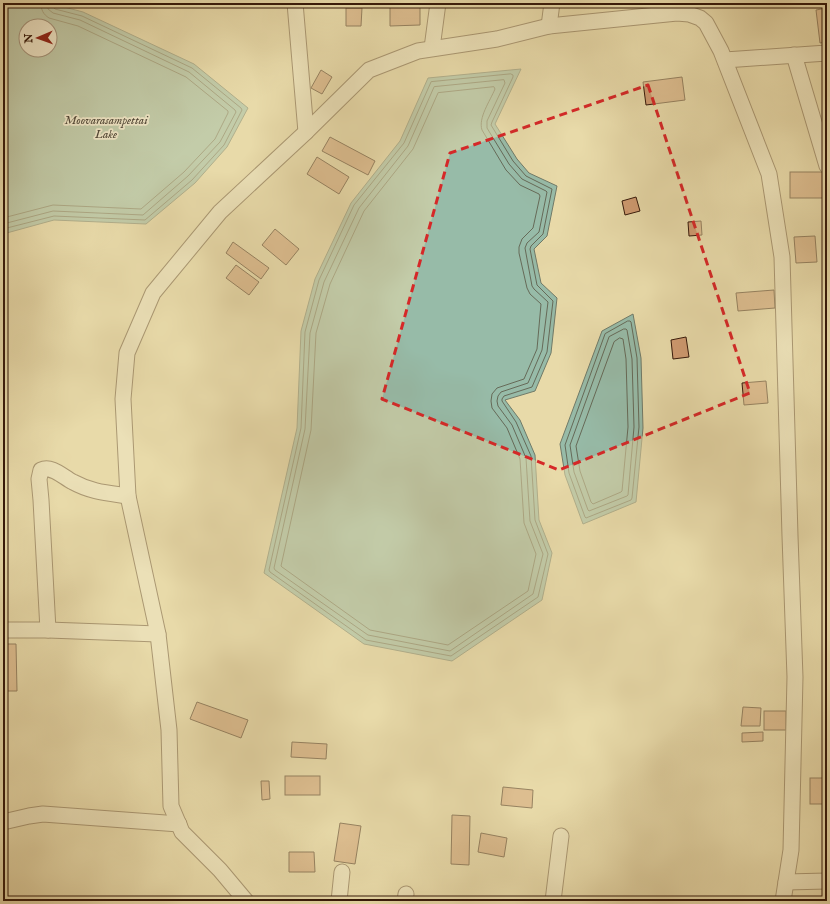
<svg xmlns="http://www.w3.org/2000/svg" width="830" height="904" font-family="'IM FELL English',serif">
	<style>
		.water { fill: #97bba8; stroke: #707a68; fill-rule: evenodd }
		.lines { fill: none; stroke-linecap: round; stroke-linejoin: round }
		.shore { stroke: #666a58; stroke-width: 1 }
		.building { fill: #d09b71; stroke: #351809 }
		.minor-casing { stroke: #624831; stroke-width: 17 }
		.minor { stroke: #f0e7c7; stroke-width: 15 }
		.marked { fill: none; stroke: #d62828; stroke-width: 3; stroke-dasharray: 8 5; stroke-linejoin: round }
		.labels { text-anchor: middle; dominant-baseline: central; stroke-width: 3.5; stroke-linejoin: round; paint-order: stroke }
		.water-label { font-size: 12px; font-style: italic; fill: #524939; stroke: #f0e7c7 }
	</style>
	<rect width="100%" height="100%" fill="#e8daa9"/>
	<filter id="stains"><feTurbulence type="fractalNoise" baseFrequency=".005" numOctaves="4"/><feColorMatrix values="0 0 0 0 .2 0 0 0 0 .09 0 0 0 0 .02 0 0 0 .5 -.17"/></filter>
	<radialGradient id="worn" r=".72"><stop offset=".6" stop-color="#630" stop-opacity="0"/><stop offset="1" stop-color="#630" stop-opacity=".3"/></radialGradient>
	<g class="water">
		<path d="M3,3h46l34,9 111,52 54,44 -21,39 -32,36 -49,41 -92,-4 -51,14zM26,26h24v24h-24z"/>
		<path d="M521,69l-26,55 22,35 12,14 28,13 -10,50 -13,13 7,34 16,15 -6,55 -16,38 -30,9 15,20 15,35 4,65 13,33 -10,47 -90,61 -88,-17 -100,-71 33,-145 4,-97 14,-52 36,-76 49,-62 28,-63z"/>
		<path d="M633,314l8,44 2,70 -7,74 -53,22 -18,-49 -5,-31 42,-113z"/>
	</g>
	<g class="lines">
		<g class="shore">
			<path d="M511,74l2,1v2l-21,45 -1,3 22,36 13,15 26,13 -9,45 -12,12 -1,3 7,36 16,16 -6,51 -15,35 -28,9 -2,3v2l14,21 15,34 4,64 13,34 -10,43 -87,59 -85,-16 -96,-68 -1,-2 32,-142 4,-96 14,-52 35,-75 50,-62 27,-61z"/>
			<path d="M504,80l1,3 -18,38v7l22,36 13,15 24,12 1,1 -8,40 -12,11 -2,5 7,38 2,3 14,13 -6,48 -14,33 -27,9 -3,4 -1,5 1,5 14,19 14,33 4,63 13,33 -10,40 -83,57 -82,-16 -93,-65 -1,-2 31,-139 5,-96 14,-51 35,-74 49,-62 26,-59z"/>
			<path d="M494,87l1,2c-5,12 -17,29 -13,41l24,40 14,15 19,9 1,2 -7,32 -11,11 -3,8v6l8,35 3,6 11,10 -4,45 -13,30 -27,9 -5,6 -1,7 1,7 15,20 13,31 4,64 12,31 -8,37 -80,54 -78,-15 -88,-63 -1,-1 30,-136 5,-97 14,-49 34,-73 49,-62 25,-56z"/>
			<path d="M3,218l50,-13 88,4 43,-37 31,-33 13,-26v-2l-42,-34 -108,-51 -29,-8c-6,-4 -8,-8 -8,-15"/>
			<path d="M3,224l50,-13 90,4 45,-39 32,-34 16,-30 -1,-2 -46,-38 -109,-52 -27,-7 -5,-4 -1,-6"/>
			<path d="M3,229l51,-13 91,4 47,-40 32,-35 18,-35 -1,-2 -49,-40 -110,-52 -27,-7 -3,-3v-3"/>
			<path d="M628,321h2l1,1 6,36 2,69 -7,71 -1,2 -45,18 -1,-1 -16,-44 -4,-28 40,-111z"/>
			<path d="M624,329h2l1,1 5,29 2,68 -6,68 -1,1 -38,15 -1,-1 -14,-38 -4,-27 39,-108z"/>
			<path d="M620,338l3,1 3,20 2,68 -6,64 -1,1 -28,12 -2,-2 -11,-31 -4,-25 38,-104z"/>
		</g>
	</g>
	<g class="building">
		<rect x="809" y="3" width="18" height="1"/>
		<path d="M420,5v20l-30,1v-20z"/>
		<path d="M346,8h16l-1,18h-15z"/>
		<path d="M827,8v34l-7,1 -4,-33z"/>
		<path d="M321,70l11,7 -10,17 -11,-6z"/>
		<path d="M682,77l3,23 -39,5 -3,-23z"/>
		<path d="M330,137l45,24 -7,14 -46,-24z"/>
		<path d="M317,157l32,20 -10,17 -32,-20z"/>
		<rect x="790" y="172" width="36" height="26"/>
		<path d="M636,197l4,14 -15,4 -3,-14z"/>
		<path d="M701,221l1,14 -13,1 -1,-14z"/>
		<path d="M275,229l24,20 -13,16 -24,-20z"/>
		<path d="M815,236l2,26 -21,1 -2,-26z"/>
		<path d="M233,242l36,26 -8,11 -35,-26z"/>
		<path d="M236,265l23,17 -10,13 -23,-17z"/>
		<path d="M774,290l1,18 -37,3 -2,-18z"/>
		<path d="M686,337l3,20 -16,2 -2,-19z"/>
		<path d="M766,381l2,22 -24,2 -2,-22z"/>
		<path d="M3,644h13l1,47h-14z"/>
		<path d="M197,702l51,18 -7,18 -51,-19z"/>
		<path d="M743,707l18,1 -1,18h-19z"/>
		<rect x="764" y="711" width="22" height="19"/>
		<path d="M763,732v9l-21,1v-9z"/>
		<path d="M292,742l35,2 -1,15 -35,-2z"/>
		<rect x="285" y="776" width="35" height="19"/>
		<rect x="810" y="778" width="17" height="26"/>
		<path d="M261,781h8l1,18 -8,1z"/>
		<path d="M503,787l30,3 -1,18 -31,-3z"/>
		<path d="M452,815l18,1 -1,49 -18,-1z"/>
		<path d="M340,823l21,3 -6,38 -21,-3z"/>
		<path d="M481,833l26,5 -3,19 -26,-5z"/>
		<path d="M289,852h25l1,20h-26z"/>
	</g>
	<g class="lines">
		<g class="minor-casing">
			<g id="minor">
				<path d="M295,3l11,129"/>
				<path d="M549,26l3,-23"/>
				<path d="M432,48l6,-45"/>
				<path d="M794,55l33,111"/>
				<path d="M725,60l102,-7"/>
				<path d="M3,630h45l110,4"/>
				<path d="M48,630l-7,-130 -2,-21 2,-9c11,-5 22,7 32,12 18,10 35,11 55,14"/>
				<path d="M3,822l26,-6 14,-2 136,10"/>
				<path d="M786,882l41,-1"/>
				<path d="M246,901l-26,-31 -38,-38 -11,-26 -2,-76 -11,-96 -30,-138 -5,-97 4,-46 26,-60 67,-81 86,-80 63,-62 49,-19 79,-12 52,-13 128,-13 12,1 11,4 6,5 15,28 48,123 13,83 8,279 5,141 -4,173 -8,51"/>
				<path d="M339,901l3,-29"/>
				<path d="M405,901l1,-7"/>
				<path d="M553,901l8,-65"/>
			</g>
		</g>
		<use href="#minor" class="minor"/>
	</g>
	<path d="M0 0H830V904H0ZM648,85l102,308 -191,77 -177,-71 68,-246z" fill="#e8daa9" fill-opacity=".55" fill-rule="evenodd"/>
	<path class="marked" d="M648,85l102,308 -191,77 -177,-71 68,-246z"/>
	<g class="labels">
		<g class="water-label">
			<text x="106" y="120">Moovarasampettai<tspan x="106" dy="14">Lake</tspan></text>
		</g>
	</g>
	<rect width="830" height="904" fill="none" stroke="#e8daa9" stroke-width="16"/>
	<rect x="4" y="4" width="822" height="896" fill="none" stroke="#351809" stroke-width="2"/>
	<rect x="8" y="8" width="814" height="888" fill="none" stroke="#351809"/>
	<g transform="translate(38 38) rotate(268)"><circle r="19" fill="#f0e7c7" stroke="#a5947b"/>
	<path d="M0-3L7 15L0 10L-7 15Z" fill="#8f2418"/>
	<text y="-6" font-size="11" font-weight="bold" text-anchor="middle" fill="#351809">N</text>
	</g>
	<rect width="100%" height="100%" filter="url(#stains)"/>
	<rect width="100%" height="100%" fill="url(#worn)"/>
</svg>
